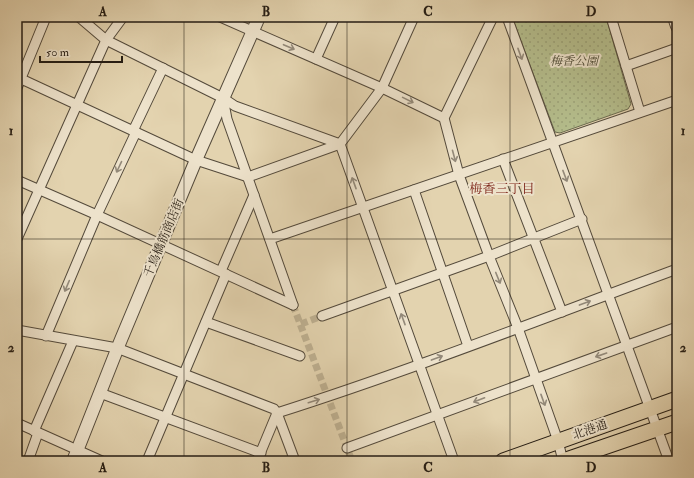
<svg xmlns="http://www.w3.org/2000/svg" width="694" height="478" font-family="'IM FELL Double Pica','Noto Serif JP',serif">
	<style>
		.grass { fill: url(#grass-dots); stroke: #6c6c50 }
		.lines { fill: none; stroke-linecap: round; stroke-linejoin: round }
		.pedestrian-tunnel { stroke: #bdaf90; stroke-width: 7; stroke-dasharray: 7 3.5; stroke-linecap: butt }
		.minor-casing { stroke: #544a3b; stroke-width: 11 }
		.tertiary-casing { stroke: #544a3b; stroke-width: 14 }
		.primary-casing { stroke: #251d14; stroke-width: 17 }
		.minor { stroke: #ede2cb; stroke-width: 9 }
		.tertiary { stroke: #ede2cb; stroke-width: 12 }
		.primary { stroke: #e3d3af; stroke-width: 15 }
		.oneway { stroke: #938979 }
		.grid { fill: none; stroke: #251d14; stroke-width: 1; stroke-opacity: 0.55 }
		.labels { text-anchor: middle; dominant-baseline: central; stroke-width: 4; stroke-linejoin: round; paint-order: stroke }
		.park-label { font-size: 12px; font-style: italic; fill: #504d38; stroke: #ede2cb }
		.street-label { font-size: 12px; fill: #251d14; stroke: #ede2cb }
		.neighbourhood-label { font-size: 13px; fill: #7a1f14; stroke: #ede2cb }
		.neatline { fill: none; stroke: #251d14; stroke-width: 1.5 }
		.grid-label { font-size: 13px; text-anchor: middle; font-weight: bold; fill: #251d14 }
	</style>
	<defs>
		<pattern id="grass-dots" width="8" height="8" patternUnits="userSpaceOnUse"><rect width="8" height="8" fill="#b4bc8b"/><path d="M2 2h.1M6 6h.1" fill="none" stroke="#9ba177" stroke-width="1.8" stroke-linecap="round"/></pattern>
	</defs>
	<rect width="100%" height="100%" fill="#e3d3af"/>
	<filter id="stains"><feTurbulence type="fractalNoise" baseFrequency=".005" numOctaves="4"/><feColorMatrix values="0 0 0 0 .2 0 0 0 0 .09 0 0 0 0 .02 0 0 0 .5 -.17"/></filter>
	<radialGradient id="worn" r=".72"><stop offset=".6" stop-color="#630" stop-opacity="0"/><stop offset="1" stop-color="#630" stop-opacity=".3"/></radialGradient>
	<path class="grass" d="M512,17h94l25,87 -3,5 -68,24 -5,-1z"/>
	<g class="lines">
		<g class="pedestrian-tunnel">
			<path d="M293,305l59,156"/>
			<path d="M301,324l21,-8"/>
		</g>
		<g class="minor-casing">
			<g id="minor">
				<path d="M79,17l27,23 117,58 12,8 105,38"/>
				<path d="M220,17l162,71 62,30"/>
				<path d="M493,17l-49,101 15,57 30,81 29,72 40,113 5,20"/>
				<path d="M507,17l162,444"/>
				<path d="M611,17l29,95"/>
				<path d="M316,59l19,-42"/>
				<path d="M626,66l51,-18"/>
				<path d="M17,77l179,83 52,17 92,-33 42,-56 32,-71"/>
				<path d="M17,88l29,-71"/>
				<path d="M223,98l4,21 66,186"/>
				<path d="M133,131l30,-63"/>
				<path d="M340,144l114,317"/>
				<path d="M503,159l59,153"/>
				<path d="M17,180l80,35 196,90"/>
				<path d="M414,190l54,156"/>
				<path d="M17,239l89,-199 17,-23"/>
				<path d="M270,239l407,-139"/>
				<path d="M221,271l33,-76"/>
				<path d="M322,316l167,-60 93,-37"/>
				<path d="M206,322l94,34"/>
				<path d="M17,330l100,18 157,61 3,4 18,48"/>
				<path d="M46,336l51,-121 39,-83"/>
				<path d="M100,393l161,60"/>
				<path d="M277,413c135,-43 267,-95 400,-144"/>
				<path d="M17,423l85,38"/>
				<path d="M34,431l39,-90"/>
				<path d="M347,448l330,-121"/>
				<path d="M28,461l10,-28"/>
				<path d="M147,461l79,-187"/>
				<path d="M257,461l20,-48"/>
			</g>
		</g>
		<g class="tertiary-casing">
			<g id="tertiary">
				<path d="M674,17l3,9"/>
				<path d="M73,461l47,-119 76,-182 63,-143"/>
			</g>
		</g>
		<g class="primary-casing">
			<g id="primary">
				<path d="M503,461l174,-62"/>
				<path d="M563,461l114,-39"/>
			</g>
		</g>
		<use href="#minor" class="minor"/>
		<use href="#tertiary" class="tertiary"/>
		<use href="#primary" class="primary"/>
	</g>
	<defs><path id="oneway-shaft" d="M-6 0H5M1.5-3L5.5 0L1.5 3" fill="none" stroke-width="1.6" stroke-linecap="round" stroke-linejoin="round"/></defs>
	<g class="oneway">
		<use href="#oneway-shaft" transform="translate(289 47) rotate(23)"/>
		<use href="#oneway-shaft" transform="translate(520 54) rotate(70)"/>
		<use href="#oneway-shaft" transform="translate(408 100) rotate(26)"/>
		<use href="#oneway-shaft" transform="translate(454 156) rotate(75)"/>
		<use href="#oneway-shaft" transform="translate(119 167) rotate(115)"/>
		<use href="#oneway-shaft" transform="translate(565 176) rotate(69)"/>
		<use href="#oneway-shaft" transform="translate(354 183) rotate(-110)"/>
		<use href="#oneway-shaft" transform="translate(498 278) rotate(68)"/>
		<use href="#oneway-shaft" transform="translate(67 286) rotate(113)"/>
		<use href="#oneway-shaft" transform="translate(585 303) rotate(-20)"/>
		<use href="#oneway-shaft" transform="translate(403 319) rotate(-110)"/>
		<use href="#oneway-shaft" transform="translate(601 355) rotate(161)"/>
		<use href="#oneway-shaft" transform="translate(437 358) rotate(-20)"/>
		<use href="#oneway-shaft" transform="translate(479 400) rotate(159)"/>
		<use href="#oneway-shaft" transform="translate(543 400) rotate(70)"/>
		<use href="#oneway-shaft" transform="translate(314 401) rotate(-17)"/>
	</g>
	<path class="grid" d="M184,17v444M347,17v444M510,17v444M17,239h660"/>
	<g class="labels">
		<g class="park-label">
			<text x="574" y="61">梅香公園</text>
		</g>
		<g class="street-label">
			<text transform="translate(164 238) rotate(-67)">千鳥橋筋商店街</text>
			<text transform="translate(590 430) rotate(-19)">北港通</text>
		</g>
		<g class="neighbourhood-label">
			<text x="502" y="189">梅香三丁目</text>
		</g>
	</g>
	<rect width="694" height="478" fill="none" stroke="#e3d3af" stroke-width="44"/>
	<path d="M40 56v6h82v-6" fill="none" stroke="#251d14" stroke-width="2"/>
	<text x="46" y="56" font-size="12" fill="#251d14" stroke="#ede2cb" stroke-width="3" paint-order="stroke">50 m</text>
	<rect x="22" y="22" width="650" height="434" class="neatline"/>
	<g class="grid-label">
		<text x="103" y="16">A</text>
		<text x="266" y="16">B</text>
		<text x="428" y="16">C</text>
		<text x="591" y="16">D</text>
		<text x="11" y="135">1</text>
		<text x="683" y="135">1</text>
		<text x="11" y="352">2</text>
		<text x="683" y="352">2</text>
		<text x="103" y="472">A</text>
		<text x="266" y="472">B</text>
		<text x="428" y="472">C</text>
		<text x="591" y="472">D</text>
	</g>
	<rect width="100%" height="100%" filter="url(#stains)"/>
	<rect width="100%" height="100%" fill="url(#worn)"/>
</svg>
